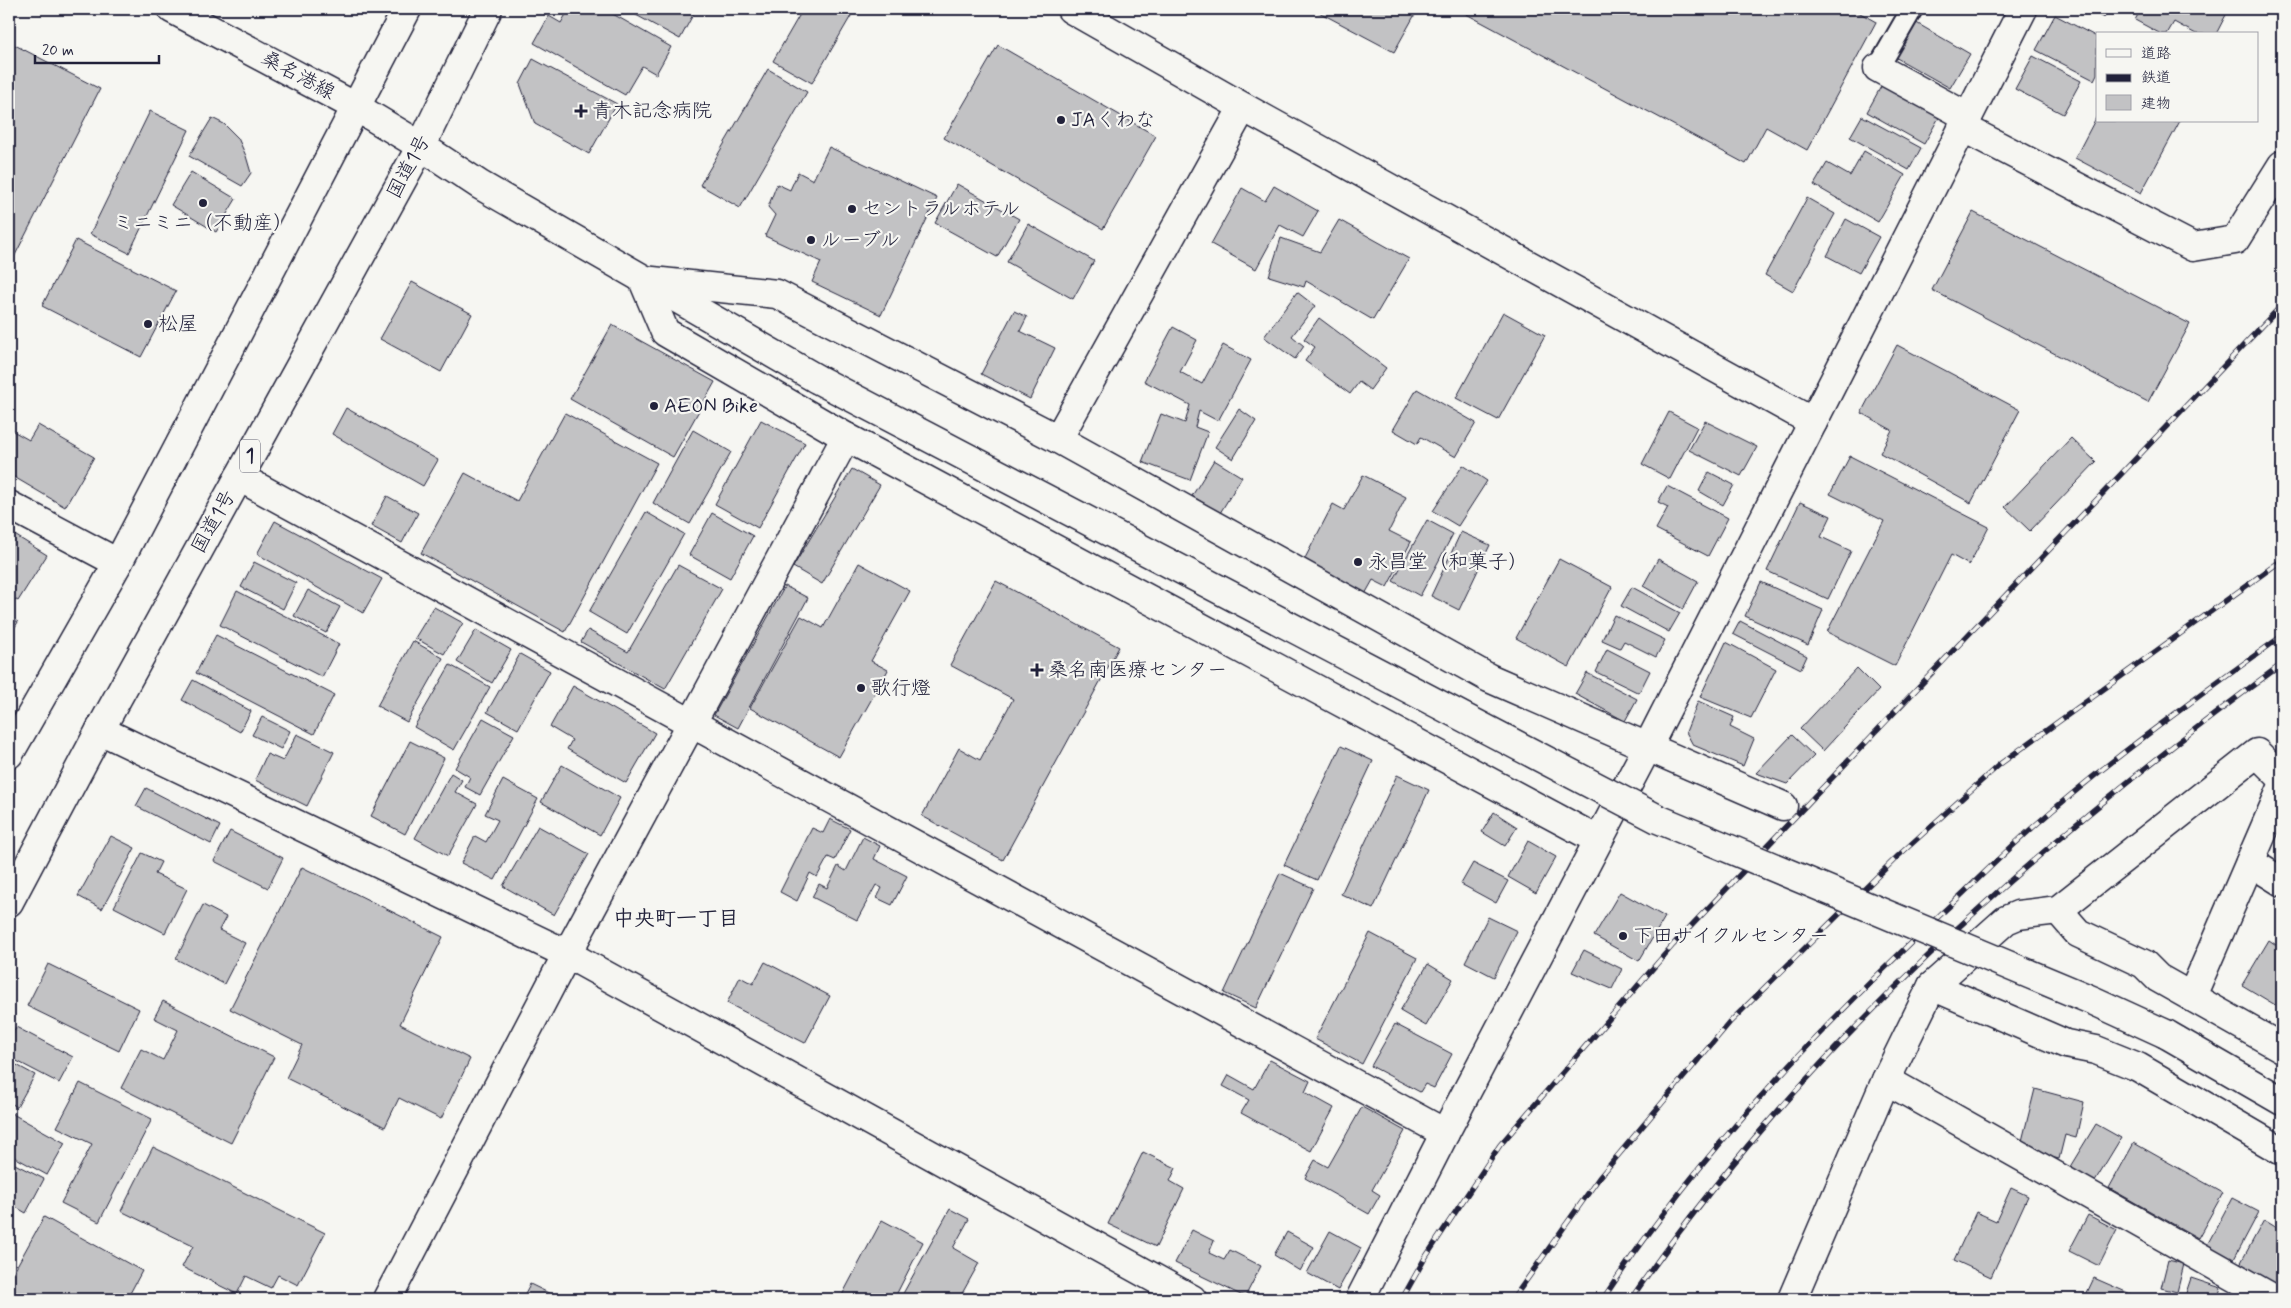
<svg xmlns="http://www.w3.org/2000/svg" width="2291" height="1308" font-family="Mynerve,'Klee One',sans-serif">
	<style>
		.building { fill: #c2c2c4; stroke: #22223b }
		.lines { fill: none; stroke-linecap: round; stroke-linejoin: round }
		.service-casing { stroke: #22223b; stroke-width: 24 }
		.minor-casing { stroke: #22223b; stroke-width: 31 }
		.tertiary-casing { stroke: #22223b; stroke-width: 31 }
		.secondary-casing { stroke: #22223b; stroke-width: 31 }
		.trunk-casing { stroke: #22223b; stroke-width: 31 }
		.service { stroke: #f6f6f2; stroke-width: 20 }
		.minor { stroke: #f6f6f2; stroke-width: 28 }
		.tertiary { stroke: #f6f6f2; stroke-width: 28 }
		.secondary { stroke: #f6f6f2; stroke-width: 28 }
		.trunk { stroke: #f6f6f2; stroke-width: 28 }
		.rail-casing { stroke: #22223b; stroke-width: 5.5 }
		.rail { stroke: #f6f6f2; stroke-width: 4; stroke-dasharray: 11; stroke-linecap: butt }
		.tertiary-bridge-casing { stroke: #22223b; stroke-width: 31; stroke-linecap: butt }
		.tertiary-bridge { stroke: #f6f6f2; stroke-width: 28 }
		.poi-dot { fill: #22223b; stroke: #f6f6f2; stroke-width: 2 }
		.labels { text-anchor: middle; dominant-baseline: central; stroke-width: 4.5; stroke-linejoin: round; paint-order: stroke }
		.shield { fill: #f6f6f2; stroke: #626272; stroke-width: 1 }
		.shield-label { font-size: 19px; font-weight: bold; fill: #22223b }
		.street-label { font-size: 20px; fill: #22223b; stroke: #f6f6f2 }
		.poi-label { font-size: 20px; fill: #22223b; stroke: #f6f6f2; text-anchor: start }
		.neighbourhood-label { font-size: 21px; font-weight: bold; fill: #22223b; stroke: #f6f6f2 }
	</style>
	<rect width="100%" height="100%" fill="#f6f6f2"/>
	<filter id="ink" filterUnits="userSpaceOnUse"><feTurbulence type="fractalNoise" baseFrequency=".02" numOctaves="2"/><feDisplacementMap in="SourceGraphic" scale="10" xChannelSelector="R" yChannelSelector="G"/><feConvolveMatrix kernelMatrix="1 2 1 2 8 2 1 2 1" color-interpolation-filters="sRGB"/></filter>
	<g filter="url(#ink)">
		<g class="building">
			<path d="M569,9h35l67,38 -15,27 -14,-8 -17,29 -91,-52 15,-27 12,7z"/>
			<path d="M625,9h71l-16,30z"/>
			<path d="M803,9h52l-43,74 -39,-22z"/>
			<path d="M1313,9h105l-24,43z"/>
			<path d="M1457,9h396l23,13 -69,128 -41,-23 -20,37z"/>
			<path d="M2086,9h22l-4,9z"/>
			<path d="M2141,9h88l-13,25h-20l-22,-12 -7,12h-6l-26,-14z"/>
			<path d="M2055,15l42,22v37l-3,6 -58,-30z"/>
			<path d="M1913,21l57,33 -20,34 -57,-32z"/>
			<path d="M9,42l91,47 -91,178z"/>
			<path d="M998,45l158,91 -53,93 -159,-91z"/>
			<path d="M2033,56l48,25 -18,33 -48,-25z"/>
			<path d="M533,59l84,45 -28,50 -54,-30 -15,-40z"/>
			<path d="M768,69l39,23 -67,116 -40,-23z"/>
			<path d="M1884,81l58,31 -18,32 -57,-32z"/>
			<path d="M150,111l39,19 -60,123 -39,-19z"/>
			<path d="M1862,116l59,32 -12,22 -59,-33z"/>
			<path d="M2097,116v5h83l-39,72 -66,-35z"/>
			<path d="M212,118l12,6 14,14 8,18 5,17 -9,13 -53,-30z"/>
			<path d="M829,147l108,51 -56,117 -69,-33 9,-20 -56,-26 10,-21 -7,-8 9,-23 13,6 8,-18 15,8z"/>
			<path d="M1864,151l41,24 -27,47 -64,-37 13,-22 23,13z"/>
			<path d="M191,172l45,27 -20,33 -45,-27z"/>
			<path d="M957,184l62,35 -22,38 -62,-34z"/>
			<path d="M1274,186l44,25 -15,26 -23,-12 -24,44 -45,-25 31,-56 23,13z"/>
			<path d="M1807,198l28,16 -42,77 -28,-16z"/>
			<path d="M1973,212l217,112 -42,78 -216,-112z"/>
			<path d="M1846,219l33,18 -20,36 -32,-17z"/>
			<path d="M1339,220l70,39 -36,61 -67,-39 -2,6 -35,-11 12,-38 39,14z"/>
			<path d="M1028,224l66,37 -21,38 -66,-37z"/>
			<path d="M76,240l100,51 -35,66 -99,-51z"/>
			<path d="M412,282l60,32 -31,58 -61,-33z"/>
			<path d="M1297,292l18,14 -23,30 12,10 -9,13 -31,-22z"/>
			<path d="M1014,311l13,6 -7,14 35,17 -25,51 -49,-25z"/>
			<path d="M1503,312l42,23 -47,85 -42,-22z"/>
			<path d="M1319,318l67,50 -16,22 -11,-8 -9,12 -45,-33 10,-14 -11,-8z"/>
			<path d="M612,325l103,57 -42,75 -103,-58z"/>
			<path d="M1173,327l24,13 -17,32 22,12 21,-39 28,15 -33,61 -19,-10 -4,16 13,5 -18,48 -48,-18 19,-48 24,9 5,-18 -46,-24z"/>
			<path d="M1897,345l123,65 -49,93 -91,-50 12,-23 -31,-17z"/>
			<path d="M1417,389l59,34 -20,34 -35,-20 -4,7 -24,-14z"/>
			<path d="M346,408l92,52 -15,26 -91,-52z"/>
			<path d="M1239,409l17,12 -23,38 -18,-12z"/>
			<path d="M1669,412l28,15 -27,52 -28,-15z"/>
			<path d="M565,413l92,50 -92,169 -144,-79 44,-80 52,28z"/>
			<path d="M761,420l44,23 -47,85 -43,-24z"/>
			<path d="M1705,421l52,26 -16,29 -52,-26z"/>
			<path d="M38,425l56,32 -29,50 -56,-33v-35l4,-8 16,9z"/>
			<path d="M693,430l38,22 -41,72 -37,-21z"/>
			<path d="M2071,438l25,24 -66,69 -25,-24z"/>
			<path d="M1850,456l139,71 -20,38 -18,-10 -56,111 -68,-34 57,-111 -54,-27z"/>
			<path d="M1214,460l28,17 -22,36 -28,-17z"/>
			<path d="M1463,465l24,16 -29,45 -25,-15z"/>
			<path d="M852,469l28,16 -58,99 -29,-17z"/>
			<path d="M1709,472l25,13 -11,20 -24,-14z"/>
			<path d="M1363,475l43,22 -17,34 22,11 -24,45 -14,-7 -9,16 -62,-32 31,-60 11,6z"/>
			<path d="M1667,486l61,32 -20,38 -52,-27 12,-22 -10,-5z"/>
			<path d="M387,496l31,17 -16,30 -31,-17z"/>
			<path d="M1800,502l31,14 -10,21 30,14 -23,48 -61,-28z"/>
			<path d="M646,512l38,22 -57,100 -38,-22z"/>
			<path d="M712,513l41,23 -23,42 -41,-23z"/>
			<path d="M1427,520l26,14 -33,62 -27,-15z"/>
			<path d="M275,521l107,58 -19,34 -106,-59z"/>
			<path d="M1461,532l29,13 -31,65 -28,-14z"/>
			<path d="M13,534l34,21 -29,46 -9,-5v-55z"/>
			<path d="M1559,559l53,28 -43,80 -53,-29z"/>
			<path d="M1658,559l40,22 -15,28 -40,-23z"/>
			<path d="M254,562l42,21 -13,26 -42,-22z"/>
			<path d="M859,563l51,28 -39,70 17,9 -49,87 -89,-49 51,-92 22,12z"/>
			<path d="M678,565l44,24 -57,100 -84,-47 7,-12 40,22z"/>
			<path d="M996,581l123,66 -116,213 -81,-44 37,-68 21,12 33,-61 -63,-34z"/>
			<path d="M1761,582l62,28 -15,35 -63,-29z"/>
			<path d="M785,586l23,12 -70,130 -24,-13z"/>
			<path d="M1632,587l48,26 -11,19 -48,-26z"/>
			<path d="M308,590l32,17 -14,26 -32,-17z"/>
			<path d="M237,591l102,53 -17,33 -102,-52z"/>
			<path d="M434,607l29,16 -19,31 -29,-16z"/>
			<path d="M1614,615l51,25 -9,17 -32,-16 -4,7 -18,-8z"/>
			<path d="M9,617l9,5 -9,15z"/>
			<path d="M1740,621l67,35 -6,13 -68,-35z"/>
			<path d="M476,630l35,20 -19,33 -35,-21z"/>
			<path d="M216,635l118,60 -20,39 -118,-61z"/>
			<path d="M413,641l30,17 -36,64 -30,-16z"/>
			<path d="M1726,642l50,27 -25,49 -51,-21z"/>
			<path d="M1607,649l43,22 -11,22 -43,-21z"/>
			<path d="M520,654l30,17 -32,58 -31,-17z"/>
			<path d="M450,665l40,22 -36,63 -40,-23z"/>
			<path d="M1857,668l22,22 -56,61 -23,-22z"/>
			<path d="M1587,673l50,26 -12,22 -50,-27z"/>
			<path d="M193,680l58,31 -11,21 -58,-32z"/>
			<path d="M573,686l82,47 -29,50 -59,-34 5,-9 -22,-13z"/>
			<path d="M1698,701l36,16 -4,10 24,12 -11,27 -50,-21 -7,-13z"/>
			<path d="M262,717l28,14 -9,18 -29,-14z"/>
			<path d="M483,718l31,17 -34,60 -15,-8 5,-10 -15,-9z"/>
			<path d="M297,734l37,18 -27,54 -52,-26 12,-26 16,7z"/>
			<path d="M1792,735l22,21 -27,28 -31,-11z"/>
			<path d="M410,741l34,17 -39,76 -34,-18z"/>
			<path d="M1341,746l32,15 -56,119 -33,-15z"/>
			<path d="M562,765l58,33 -20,37 -59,-33z"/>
			<path d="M451,773l11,7 -7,12 22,12 -29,52 -33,-18z"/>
			<path d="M1397,775l32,15 -56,119 -32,-15z"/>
			<path d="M503,780l35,19 -43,81 -34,-17 14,-27 11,6 12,-22 -13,-6z"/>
			<path d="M146,788l74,38 -9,18 -75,-38z"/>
			<path d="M1494,812l23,15 -12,19 -23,-14z"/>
			<path d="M830,819l20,10 -15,31 -7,-3 -11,20 -7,-4 -13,28 -17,-9 32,-64 11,5z"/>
			<path d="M538,826l51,28 -35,61 -51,-29z"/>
			<path d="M230,831l53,27 -15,30 -54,-27z"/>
			<path d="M111,836l24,12 -33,61 -24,-13z"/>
			<path d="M863,837l17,9 -6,13 33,17 -15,29 -15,-7 5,-10 -6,-3 -19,35 -45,-23 7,-13 8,4 11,-22 8,5z"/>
			<path d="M1528,841l28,16 -20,36 -28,-16z"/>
			<path d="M142,853l19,9 -6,12 32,15 -22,44 -51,-26z"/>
			<path d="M1473,863l35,18 -12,22 -35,-19z"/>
			<path d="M302,867l141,70 -43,87 70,35 -29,60 -42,-21 -14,29 -99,-49 16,-33 -72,-36z"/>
			<path d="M1280,873l33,15 -57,120 -32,-15z"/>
			<path d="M1620,892l45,25 -26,44 -45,-25z"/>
			<path d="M203,905l23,12 -7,13 26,13 -21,41 -48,-25z"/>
			<path d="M1488,917l29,14 -23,46 -29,-15z"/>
			<path d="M1370,933l47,25 -55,106 -47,-25z"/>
			<path d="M2269,940l13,9v60l-40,-24z"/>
			<path d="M1584,950l38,19 -10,20 -40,-17z"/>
			<path d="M765,962l65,34 -25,47 -78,-40 13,-26 13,7z"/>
			<path d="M48,964l91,45 -20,42 -92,-45z"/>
			<path d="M1428,964l25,15 -27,47 -26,-15z"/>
			<path d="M163,1001l111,56 -43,86 -110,-55 20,-39 22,11 15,-30 -24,-12z"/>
			<path d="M1395,1024l57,30 -18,34 -9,-4 -5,8 -49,-26z"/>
			<path d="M16,1027l57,30 -14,26 -50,-26v-17z"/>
			<path d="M1270,1060l40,21 -5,11 29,16 -23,43 -70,-38 8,-13 -26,-14 6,-11 25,14z"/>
			<path d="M9,1061l26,14 -18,32 -8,-5z"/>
			<path d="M80,1083l72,36 -53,103 -38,-19 31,-59 -35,-17z"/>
			<path d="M2035,1089l49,13 -8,36 -11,-3 -6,24 -39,-10z"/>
			<path d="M1362,1107l43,24 -33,59 8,5 -11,19 -64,-36 10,-18 13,7z"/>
			<path d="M9,1112l56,31 -18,32 -38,-21z"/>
			<path d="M2096,1124l25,14 -28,46 -25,-14z"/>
			<path d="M2134,1143l89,50 -25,45 -89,-50z"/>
			<path d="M153,1147l172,86 -27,52 -20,-10 -7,13 -25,-12 -9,18 -55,-27 11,-21 -72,-35z"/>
			<path d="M1143,1152l33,16 -6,13 14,8 -28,58 -48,-23z"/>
			<path d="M9,1161l35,18 -18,34 -17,-10z"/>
			<path d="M2011,1188l17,8 -37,81 -37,-17 22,-48 20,9z"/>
			<path d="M2232,1198l27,14 -26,49 -27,-14z"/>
			<path d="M950,1209l19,10 -16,29 26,15 -20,36h-59z"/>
			<path d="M2088,1215l29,15 -18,36 -30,-15z"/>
			<path d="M44,1217l98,54 -15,28h-118v-19z"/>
			<path d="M882,1220l41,22 -29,57h-54z"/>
			<path d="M2264,1220l18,11v59l-43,-24z"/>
			<path d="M1192,1230l22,11 -5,12 15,7 6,-10 31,16 -16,31 -70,-34z"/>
			<path d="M1330,1231l31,17 -23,42 -31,-17z"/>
			<path d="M1287,1232l27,15 -14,24 -26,-16z"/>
			<path d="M2168,1260l16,4 -7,28 -16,-4z"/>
			<path d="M2094,1278l48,21h-58z"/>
			<path d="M2191,1278l30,10 -4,11h-33z"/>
			<path d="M530,1284l31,15h-39z"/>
		</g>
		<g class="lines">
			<g class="service-casing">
				<path id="service" d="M1878,68l34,-59"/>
			</g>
			<g class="minor-casing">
				<g id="minor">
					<path d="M1071,9l172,98 570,315 -166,326 -202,385 -85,166"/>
					<path d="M1878,68l90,49"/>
					<path d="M1962,127l231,120 42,-7 47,-75"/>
					<path d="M1813,422l210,-413"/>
					<path d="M1058,439l185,-332"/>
					<path d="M239,477l1206,656"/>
					<path d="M9,505l109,58"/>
					<path d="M100,730l467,224 625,345"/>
					<path d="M1598,840l-752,-403 -181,-105 -22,-52 134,14 281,145 431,239 294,128"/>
					<path d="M2250,862l32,20"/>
					<path d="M2058,910l20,23 66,31 14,14 124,70"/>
					<path d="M1932,986l134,58 30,6 42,17 144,84"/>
					<path d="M2192,996l90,-208"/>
					<path d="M1886,1080l388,219"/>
					<path d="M387,1299l180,-345 279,-517"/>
					<path d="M1792,1299l94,-219 46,-94 74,-66 12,-5 40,-5 199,-157 25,25"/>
				</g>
			</g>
			<g class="tertiary-casing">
				<g id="tertiary">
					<path d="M421,146l59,39 337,194"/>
					<path d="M2166,1034l116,67"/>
				</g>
			</g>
			<g class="secondary-casing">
				<path id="secondary" d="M172,9l184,98 65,39"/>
			</g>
			<g class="trunk-casing">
				<g id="trunk">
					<path d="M9,754l109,-191 289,-554"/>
					<path d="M9,902l91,-172 321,-584 67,-137"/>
				</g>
			</g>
			<use href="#service" class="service"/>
			<use href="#minor" class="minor"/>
			<use href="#tertiary" class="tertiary"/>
			<use href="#secondary" class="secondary"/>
			<use href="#trunk" class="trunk"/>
			<g class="rail-casing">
				<g id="rail">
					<path d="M1402,1299l23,-41 75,-113 173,-200 609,-640"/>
					<path d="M1513,1299l86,-121 131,-156 168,-166 102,-92 282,-204"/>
					<path d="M1603,1299c94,-143 213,-267 338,-385 35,-32 68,-67 105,-98 75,-65 156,-122 236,-180"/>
					<path d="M1631,1299c170,-249 409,-458 651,-635"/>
				</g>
			</g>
			<use href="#rail" class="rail"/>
			<g class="tertiary-bridge-casing">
				<path id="tertiary-bridge" d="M817,379l841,440 436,182 72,33"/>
			</g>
			<use href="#tertiary-bridge" class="tertiary-bridge"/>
		</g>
	</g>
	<g class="poi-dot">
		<path d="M578.5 103.5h5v5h5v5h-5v5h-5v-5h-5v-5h5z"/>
		<circle cx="1061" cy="120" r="5"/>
		<circle cx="203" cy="203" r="5"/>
		<circle cx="852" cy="209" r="5"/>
		<circle cx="811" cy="240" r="5"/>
		<circle cx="148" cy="324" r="5"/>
		<circle cx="654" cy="406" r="5"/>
		<circle cx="1358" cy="562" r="5"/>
		<path d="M1034.5 662.5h5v5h5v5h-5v5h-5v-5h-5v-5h5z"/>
		<circle cx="861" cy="688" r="5"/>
		<circle cx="1623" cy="936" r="5"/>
	</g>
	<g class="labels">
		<rect class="shield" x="240" y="439.5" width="20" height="33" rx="4"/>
		<g class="shield-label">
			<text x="250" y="456">1</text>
		</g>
		<g class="street-label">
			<text transform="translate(298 76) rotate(28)">桑名港線</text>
			<text transform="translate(409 167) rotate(-62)">国道1号</text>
			<text transform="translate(214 522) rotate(-61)">国道1号</text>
		</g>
		<g class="poi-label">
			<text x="592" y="111">青木記念病院</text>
			<text x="1071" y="120">JAくわな</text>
			<text x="862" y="209">セントラルホテル</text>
			<text x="203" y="223" text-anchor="middle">ミニミニ（不動産）</text>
			<text x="821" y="240">ルーブル</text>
			<text x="158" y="324">松屋</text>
			<text x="664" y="406">AEON Bike</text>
			<text x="1368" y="562">永昌堂（和菓子）</text>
			<text x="1048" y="670">桑名南医療センター</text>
			<text x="871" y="688">歌行燈</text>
			<text x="1633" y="936">下田サイクルセンター</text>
		</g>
		<g class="neighbourhood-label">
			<text x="676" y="919">中央町一丁目</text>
		</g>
	</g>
	<rect width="2291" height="1308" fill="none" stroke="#f6f6f2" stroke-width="30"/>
	<rect x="15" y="15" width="2261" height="1278" fill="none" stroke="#22223b" stroke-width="2" filter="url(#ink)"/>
	<rect x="2096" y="32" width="162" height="90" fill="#f6f6f2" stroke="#a1a1a9"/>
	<rect x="2106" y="49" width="25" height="8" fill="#f6f6f2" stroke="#a1a1a9"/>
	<text x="2141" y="58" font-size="15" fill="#22223b">道路</text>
	<rect x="2106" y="74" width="25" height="8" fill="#22223b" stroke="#a1a1a9"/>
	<text x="2141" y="82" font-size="15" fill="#22223b">鉄道</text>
	<rect x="2106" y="95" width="25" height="15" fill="#c2c2c4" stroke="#a1a1a9"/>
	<text x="2141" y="108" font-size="15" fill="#22223b">建物</text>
	<path d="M35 55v8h124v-8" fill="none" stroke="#22223b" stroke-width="2.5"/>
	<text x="42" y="55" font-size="15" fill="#22223b" stroke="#f6f6f2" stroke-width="4" paint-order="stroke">20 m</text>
</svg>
